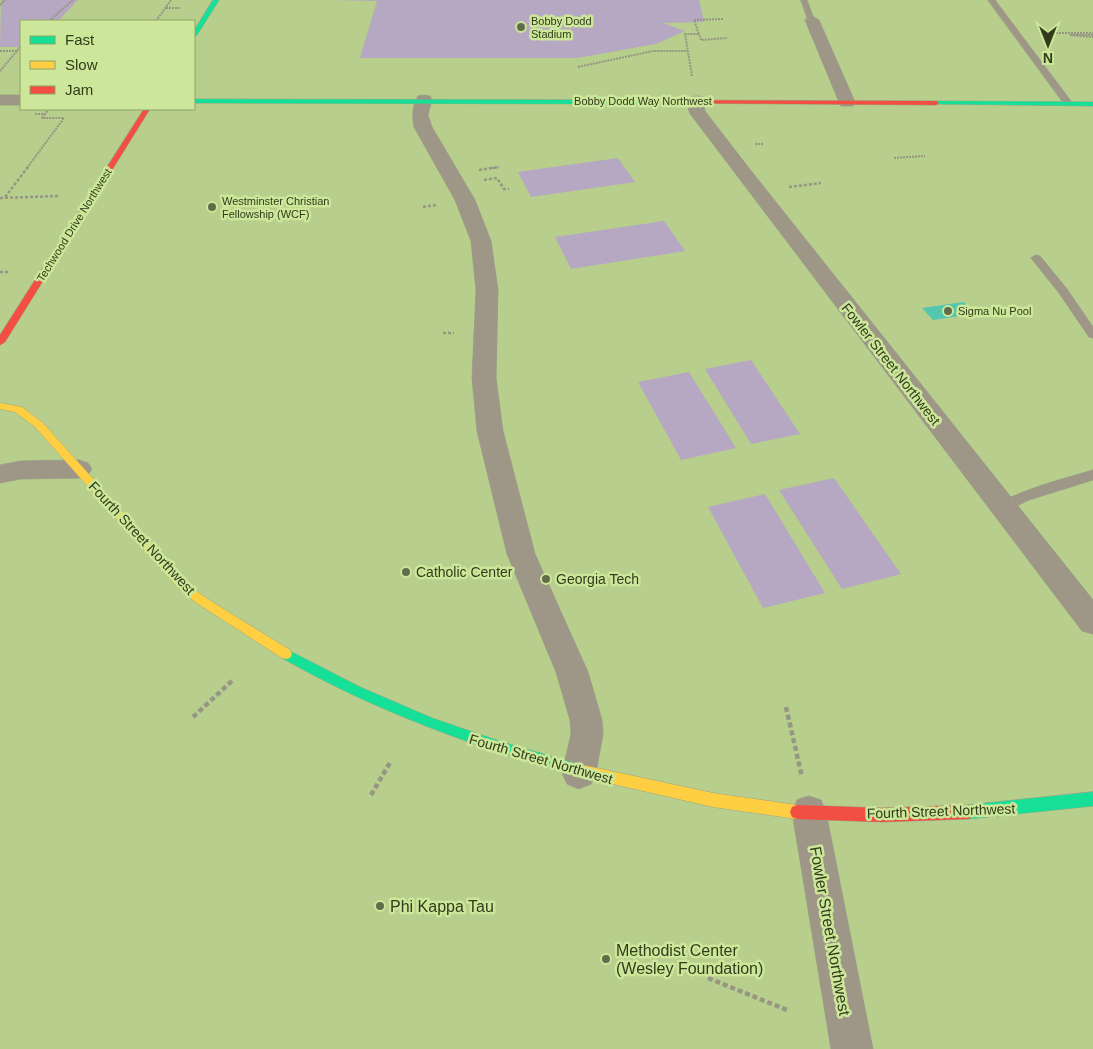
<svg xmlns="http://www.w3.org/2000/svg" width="1093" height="1049" font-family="Arial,sans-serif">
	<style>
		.built { fill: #b7ce8c; fill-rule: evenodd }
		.green { fill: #b6a8c2 }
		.water { fill: #52c6ae }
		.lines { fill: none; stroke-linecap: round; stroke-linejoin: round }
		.lane-casing { stroke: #9ba685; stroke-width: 1 }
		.street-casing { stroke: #9ba685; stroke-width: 1 }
		.fast-casing { stroke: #9ba685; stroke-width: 1 }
		.slow-casing { stroke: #9ba685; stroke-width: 1 }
		.jam-casing { stroke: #9ba685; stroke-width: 1 }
		.path-far2 { stroke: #969683; stroke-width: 2; stroke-dasharray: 2 1; stroke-linecap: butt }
		.path-far1 { stroke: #969683; stroke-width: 2.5; stroke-dasharray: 3 2; stroke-linecap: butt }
		.path { stroke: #969683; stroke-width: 4.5; stroke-dasharray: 5 3; stroke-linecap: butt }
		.lane { fill: #9e9788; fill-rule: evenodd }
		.street { fill: #9e9788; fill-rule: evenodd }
		.fast { fill: #16e098; fill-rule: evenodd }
		.slow { fill: #ffcf43; fill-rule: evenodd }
		.jam { fill: #f24e42; fill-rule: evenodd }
		.poi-dot { fill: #616d4a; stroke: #cce799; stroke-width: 2 }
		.labels { text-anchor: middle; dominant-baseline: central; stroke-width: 5; stroke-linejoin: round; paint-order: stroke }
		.far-poi-label { font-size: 11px; fill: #323c1c; stroke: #cce799; text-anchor: start }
		.far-street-label { font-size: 11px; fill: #323c1c; stroke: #cce799 }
		.street-label { font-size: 14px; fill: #323c1c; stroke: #cce799 }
		.poi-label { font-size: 14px; fill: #323c1c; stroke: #cce799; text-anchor: start }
		.near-poi-label { font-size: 16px; fill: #323c1c; stroke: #cce799; text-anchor: start }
		.near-street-label { font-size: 16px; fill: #323c1c; stroke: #cce799 }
	</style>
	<rect width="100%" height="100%" fill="#b9c89e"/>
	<path class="built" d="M0,0h1093v1049h-1093zM21,21h173v88h-173z"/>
	<g class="green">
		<path d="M78,0l-20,21h-37v26h-21l1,-47z"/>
		<path d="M333,0h366l5,22 -41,1 22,8 -29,13 -79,14h-217l17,-57z"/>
		<path d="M618,158l17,24 -104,15 -13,-25z"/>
		<path d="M664,221l21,30 -114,18 -16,-32z"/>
		<path d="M751,360l49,74 -49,10 -46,-75z"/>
		<path d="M689,372l47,76 -55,12 -43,-78z"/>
		<path d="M834,478l67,96 -59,15 -63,-99z"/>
		<path d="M765,494l60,99 -62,15 -55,-101z"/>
	</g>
	<path class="water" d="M964,302l10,12 -41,6 -11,-12z"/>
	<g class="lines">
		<g class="lane-casing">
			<g id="lane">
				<path d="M801,0h6l8,22 -7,-2z"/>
				<path d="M988,0h7l76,101v4h-6z"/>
				<path d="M1036,255l4,1 27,33 26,38v11l-4,-1 -30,-44 -28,-35z"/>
				<path d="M1093,470v10l-64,20 -25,12 -7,-5c7,-13 79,-32 96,-37z"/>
			</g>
		</g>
		<g class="street-casing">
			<g id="street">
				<path d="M812,16l7,4 36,82 -2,4h-12l-2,-4 -34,-82z"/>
				<rect x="0" y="95" width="21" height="10"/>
				<path d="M424,95l6,1 2,4 -4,15 4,12 43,73 16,41 7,49 -2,88 7,53 32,123 53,118 14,48 1,14 -7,39 -5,11 -12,5 -12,-5 -5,-11 9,-39 -1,-14 -14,-48 -49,-118 -30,-123 -5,-53 4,-88 -5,-49 -16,-41 -41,-73c-2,-11 -2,-21 4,-31z"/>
				<path d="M697,96l6,1 2,14 47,61 341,428v34l-11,-3 -391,-516c-4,-6 -3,-12 0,-18z"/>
				<path d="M79,460l9,3 4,6 -4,6 -9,3 -58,1 -21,4v-18l21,-4z"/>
				<path d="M809,796l12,4 5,12 47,237h-42l-39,-237 5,-12z"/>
			</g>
		</g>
		<g class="fast-casing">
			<g id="fast">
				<path d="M213,0h6l-22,35 -3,2v-6z"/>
				<path d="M194,99l460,1 3,2 -3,2 -460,-1z"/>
				<path d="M936,101l157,1v4l-159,-2 -1,-1z"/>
				<path d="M286,649l74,38 72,31 70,24 76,22 5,2 2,4 -2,4 -5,2c-104,-29 -203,-65 -296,-118l-2,-4 2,-4z"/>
				<path d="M1093,792v14l-125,13 -5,-2 -2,-5 2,-5 5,-2z"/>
			</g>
		</g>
		<g class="slow-casing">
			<g id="slow">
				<path d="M0,403l22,4 21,16 143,159 17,14 87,54 2,4 -2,4 -4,1 -4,-1 -87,-56 -17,-14 -143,-161 -20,-15 -15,-3z"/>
				<path d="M578,764l135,29 84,12 5,2 2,5 -2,5 -5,2 -84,-12 -135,-31 -5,-2 -2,-4 2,-4z"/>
			</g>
		</g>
		<g class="jam-casing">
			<g id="jam">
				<path d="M654,100l282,1 3,2 -3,2 -284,-2 -1,-1z"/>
				<path d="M144,109h6l-145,233 -5,3v-10z"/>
				<path d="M797,805l85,3 86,-3 5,2 2,5 -2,5 -5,2 -86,3 -85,-3 -5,-2 -2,-5 2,-5z"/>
			</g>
		</g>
		<g class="path-far2">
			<path d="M0,5l5,-5"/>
			<path d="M166,8h14"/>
			<path d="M723,19l-29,1 7,20 26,-2"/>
			<path d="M49,21l24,-21"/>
			<path d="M156,21l15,-21"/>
			<path d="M1044,33h49"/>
			<path d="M1093,35h-23l23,2"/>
			<path d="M0,51h17"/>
			<path d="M578,67l75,-16h35"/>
			<path d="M0,71l21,-25"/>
			<path d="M692,76l-7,-42h14"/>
			<path d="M35,114h10l3,-4"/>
			<path d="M755,144h8"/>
			<path d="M894,158l31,-2"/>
			<path d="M27,168l37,-50h-22l3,-4"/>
			<path d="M492,168l7,-1"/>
		</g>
		<g class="path-far1">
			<path d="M479,170l20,-3"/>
			<path d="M484,180l13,-2 7,11h5"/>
			<path d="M789,187l32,-4"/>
			<path d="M5,197l23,-30"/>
			<path d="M0,198l59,-2"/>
			<path d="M423,207l13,-2"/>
			<path d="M0,272h9"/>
			<path d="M443,333h11"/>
		</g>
		<g class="path">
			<path d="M786,707l16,70"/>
			<path d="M193,717l41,-38"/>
			<path d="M371,795l20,-34"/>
			<path d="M708,978l79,32"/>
		</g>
		<use href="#lane" class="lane"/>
		<use href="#street" class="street"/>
		<use href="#fast" class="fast"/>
		<use href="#slow" class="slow"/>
		<use href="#jam" class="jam"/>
	</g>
	<g class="poi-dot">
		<circle cx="521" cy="27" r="5"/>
		<circle cx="212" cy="207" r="5"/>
		<circle cx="948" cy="311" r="5"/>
		<circle cx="406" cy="572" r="5"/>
		<circle cx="546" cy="579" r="5"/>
		<circle cx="380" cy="906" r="5"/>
		<circle cx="606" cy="959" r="5"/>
	</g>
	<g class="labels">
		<g class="far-poi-label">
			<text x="531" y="21">Bobby Dodd<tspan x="531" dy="13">Stadium</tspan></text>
			<text x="222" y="201">Westminster Christian<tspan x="222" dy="13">Fellowship (WCF)</tspan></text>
			<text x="958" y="311">Sigma Nu Pool</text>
		</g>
		<g class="far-street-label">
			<text x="643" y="101">Bobby Dodd Way Northwest</text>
			<text transform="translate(74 225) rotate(-58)">Techwood Drive Northwest</text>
		</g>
		<g class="street-label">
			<text transform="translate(891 364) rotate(52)">Fowler Street Northwest</text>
			<text transform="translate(142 538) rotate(47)">Fourth Street Northwest</text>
			<text transform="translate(541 759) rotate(16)">Fourth Street Northwest</text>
			<text transform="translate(941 811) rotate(-2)">Fourth Street Northwest</text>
		</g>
		<g class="poi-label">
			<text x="416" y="572">Catholic Center</text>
			<text x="556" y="579">Georgia Tech</text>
		</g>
		<g class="near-poi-label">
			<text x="390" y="906">Phi Kappa Tau</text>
			<text x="616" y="950">Methodist Center<tspan x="616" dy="18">(Wesley Foundation)</tspan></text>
		</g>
		<g class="near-street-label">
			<text transform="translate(830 931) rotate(80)">Fowler Street Northwest</text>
		</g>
	</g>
	<rect x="20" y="20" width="175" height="90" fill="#cce799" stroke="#8ea367"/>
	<rect x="30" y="36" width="25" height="8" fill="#16e098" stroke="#8ea367"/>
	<text x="65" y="45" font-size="15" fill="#323c1c">Fast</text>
	<rect x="30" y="61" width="25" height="8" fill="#ffcf43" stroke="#8ea367"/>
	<text x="65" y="70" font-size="15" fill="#323c1c">Slow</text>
	<rect x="30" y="86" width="25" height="8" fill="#f24e42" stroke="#8ea367"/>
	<text x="65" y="95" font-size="15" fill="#323c1c">Jam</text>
	<g transform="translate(1048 45) rotate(180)" stroke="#cce799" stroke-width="4" paint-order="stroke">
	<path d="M0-4L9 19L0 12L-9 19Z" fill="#323c1c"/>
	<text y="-8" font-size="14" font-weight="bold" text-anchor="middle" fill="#323c1c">N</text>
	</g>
</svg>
